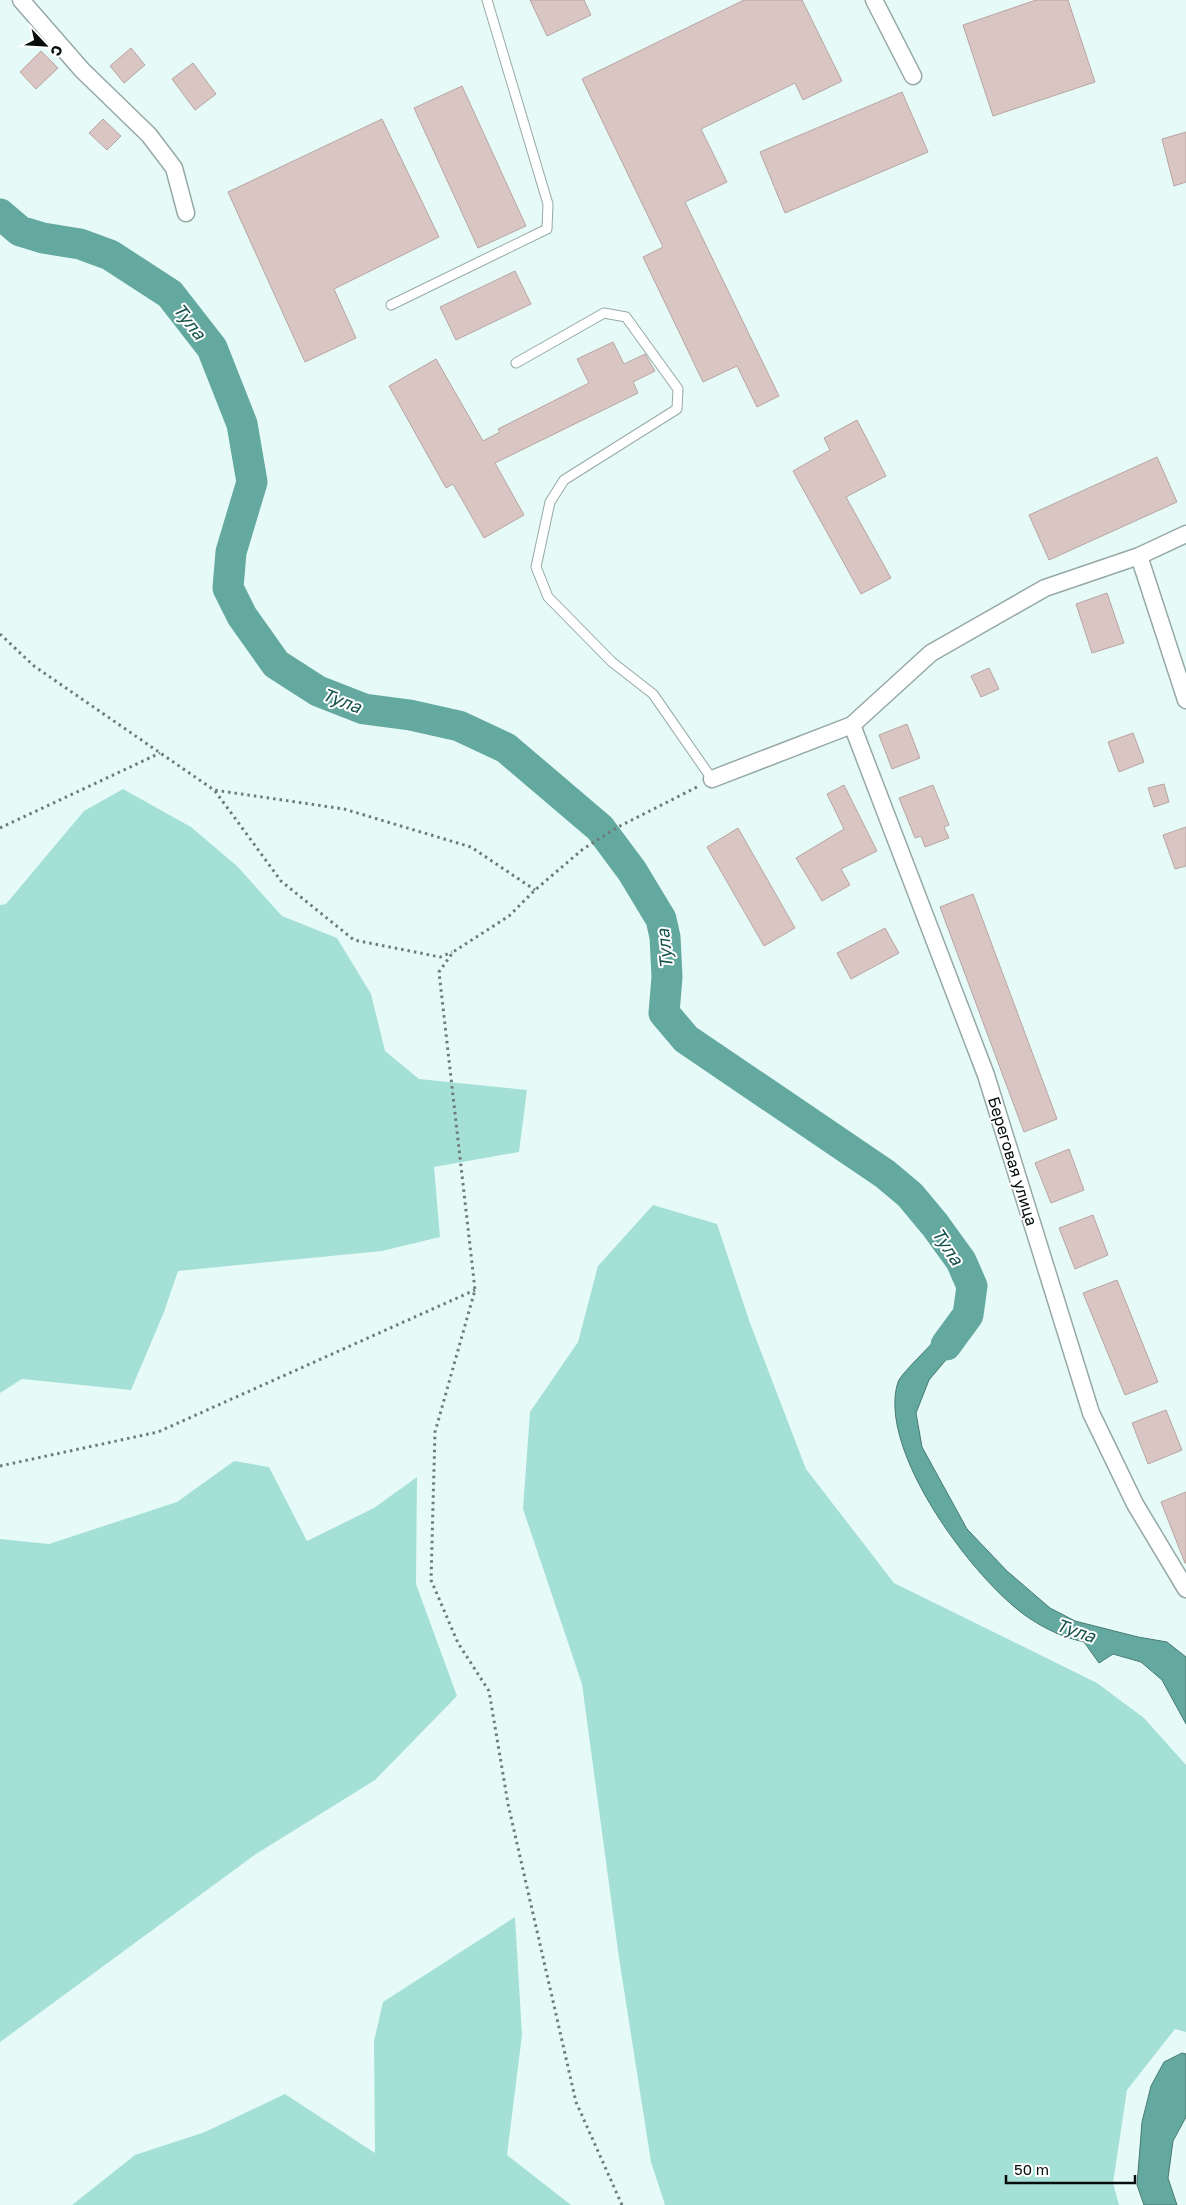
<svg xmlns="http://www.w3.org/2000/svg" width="1186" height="2205" font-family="'Golos Text',sans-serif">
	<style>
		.green { fill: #a5e0d7 }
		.water { fill: #64a9a0; stroke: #487a74 }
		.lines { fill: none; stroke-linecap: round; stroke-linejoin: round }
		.river { stroke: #64a9a0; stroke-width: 31 }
		.building { fill: #d9c5c2; stroke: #b8a5a3 }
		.service-casing { stroke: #96a9a6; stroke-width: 11 }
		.minor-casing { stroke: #96a9a6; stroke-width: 19 }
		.path { stroke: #6e7c79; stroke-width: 3; stroke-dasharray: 2.5 4; stroke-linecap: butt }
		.service { stroke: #fff; stroke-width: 9 }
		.minor { stroke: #fff; stroke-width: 16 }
		.labels { text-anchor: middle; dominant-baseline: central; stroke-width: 4; stroke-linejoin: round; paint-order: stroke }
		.street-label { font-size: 16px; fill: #060d0c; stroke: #fff }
		.water-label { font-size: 18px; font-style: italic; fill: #15524b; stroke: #fff }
	</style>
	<rect width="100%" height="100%" fill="#e6fbf7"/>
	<g class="green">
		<path d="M123,789l68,38 46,39 45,50 55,22 34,56 14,57 34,28 108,11 -8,62 -85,15 6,70 -58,14 -204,20 -14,41 -33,78 -109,-11 -22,14v-488l6,-1 78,-93z"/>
		<path d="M653,1205l64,19 33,99 56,146 88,114 203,100 47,35 42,47v267l-11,-3 -48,61 -14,93 6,22h-454l-14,-43 -32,-204 -37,-274 -59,-175 7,-97 48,-70 20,-76z"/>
		<path d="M234,1461l35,6 38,74 67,-33 43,-31 -1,107 41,112 -82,84 -119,74 -256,188v-503l49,5 128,-42z"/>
		<path d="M515,1917l7,118 -15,120 64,50h-499l63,-50 70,-23 80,-38 90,59 -1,-112 9,-39z"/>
	</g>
	<g class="water">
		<path d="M960,1310l18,2 -1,11 -48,57 -13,33 6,34 45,82 40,42 43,37 25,13 63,16 29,5 19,15v67l-24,-44 -21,-18 -28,-8 -14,9 -15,-21c-21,-5 -37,-12 -55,-24 -54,-36 -153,-168 -131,-236 3,-9 40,-43 48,-54 5,-6 9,-12 14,-18z"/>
		<path d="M1182,2053l4,1v63l-13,24 -5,37 9,27h-33l-7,-20 5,-63 9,-36 13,-24z"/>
	</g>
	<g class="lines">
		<path class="river" d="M0,214l20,17 23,7 37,6 30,11 60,39 42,54 30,76 10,58 -21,70 -3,36 14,28 34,48 42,27 46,18 46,6 49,11 47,22 94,80 32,43 29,48 4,18 2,40 -3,36 22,26 199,135 25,21 25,30 26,36 11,25 -4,29 -22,30"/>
	</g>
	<g class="building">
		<path d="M530,0h54l7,15 -44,21z"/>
		<path d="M744,0h58l40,81 -39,19 -8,-17 -94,46 26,53 -42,20 94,194 -22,11 -20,-41 -34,16 -60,-125 20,-10 -81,-168z"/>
		<path d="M1036,0h32l27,82 -102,34 -30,-91z"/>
		<path d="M131,48l14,17 -21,18 -14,-17z"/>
		<path d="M41,51l17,17 -22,21 -16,-17z"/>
		<path d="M193,63l23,31 -21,16 -23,-31z"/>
		<path d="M462,86l64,140 -48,22 -64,-140z"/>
		<path d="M902,92l26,60 -143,61 -25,-61z"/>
		<path d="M103,119l18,17 -14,14 -18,-17z"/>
		<path d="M382,119l57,118 -105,52 22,49 -51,24 -77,-170z"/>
		<path d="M1186,132v50l-12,4 -12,-47z"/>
		<path d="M515,271l16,33 -75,36 -16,-33z"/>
		<path d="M613,342l11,22 21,-10 10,17 -22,11 5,11 -143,70 29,52 -40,23 -31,-54 -7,4 -57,-102 47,-27 47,82 17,-9 -2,-3 91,-46 -12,-24z"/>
		<path d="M857,420l29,56 -40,21 45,81 -30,16 -68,-123 37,-21 -6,-12z"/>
		<path d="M1157,457l20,45 -128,58 -20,-45z"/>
		<path d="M1107,593l17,50 -32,10 -16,-49z"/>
		<path d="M989,668l10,21 -18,8 -10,-21z"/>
		<path d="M907,724l13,34 -28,11 -13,-34z"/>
		<path d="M1133,733l11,29 -25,10 -11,-30z"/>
		<path d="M1164,784l5,18 -15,5 -6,-19z"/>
		<path d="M844,785l33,66 -36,18 9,16 -28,16 -26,-43 48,-29 -17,-35z"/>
		<path d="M933,785l16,40 -5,2 5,11 -24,9 -4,-11 -6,2 -16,-40z"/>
		<path d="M1186,827v39l-11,3 -12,-34z"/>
		<path d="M738,828l57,100 -31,18 -57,-99z"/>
		<path d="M973,894l84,225 -33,13 -84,-225z"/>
		<path d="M885,928l14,25 -48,26 -14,-26z"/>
		<path d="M1069,1149l15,41 -33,13 -16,-40z"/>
		<path d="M1093,1215l15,40 -33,14 -16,-41z"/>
		<path d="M1117,1280l41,102 -33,13 -42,-102z"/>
		<path d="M1166,1410l16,40 -34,14 -16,-41z"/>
		<path d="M1186,1492v71h-1l-24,-61z"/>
	</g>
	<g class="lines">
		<g class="service-casing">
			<g id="service">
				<path d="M391,305l156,-76 1,-25 -61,-204"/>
				<path d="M516,363l88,-50 22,4 52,72 -1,20 -113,71 -14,22 -14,65 12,30 64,65 41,32 59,85"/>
			</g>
		</g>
		<g class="minor-casing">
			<g id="minor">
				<path d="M21,0l61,70 67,65 25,33 12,45"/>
				<path d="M874,0l39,76"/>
				<path d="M1139,556l47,144"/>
				<path d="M852,725l134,350 105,338 44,91 51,85"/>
				<path d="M712,779l140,-54 79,-72 114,-65 94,-32 47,-22"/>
			</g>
		</g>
		<g class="path">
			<path d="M0,634l34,32 180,124 130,19 127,38 64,43"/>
			<path d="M215,791l66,90 73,59 86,17 12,-5"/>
			<path d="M0,828l160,-75"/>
			<path d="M0,1466l158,-34 317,-142"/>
			<path d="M622,2205l-46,-103 -68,-298 -19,-113 -31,-48 -27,-63 4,-148 40,-142 -36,-318 14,-20 56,-36 26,-26 48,-41 35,-22 81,-41"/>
		</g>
		<use href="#service" class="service"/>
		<use href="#minor" class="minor"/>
	</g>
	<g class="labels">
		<g class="street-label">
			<text transform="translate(1013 1161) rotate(73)">Береговая улица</text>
		</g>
		<g class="water-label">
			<text transform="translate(190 321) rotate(52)">Тула</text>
			<text transform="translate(342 700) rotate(21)">Тула</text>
			<text transform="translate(664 949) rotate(-96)">Тула</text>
			<text transform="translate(948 1246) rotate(56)">Тула</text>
			<text transform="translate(1076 1630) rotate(19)">Тула</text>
		</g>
	</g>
	<g transform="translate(45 45) rotate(115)" stroke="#ffffff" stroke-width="4" paint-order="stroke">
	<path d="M0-4L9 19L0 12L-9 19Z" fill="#060d0c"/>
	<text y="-8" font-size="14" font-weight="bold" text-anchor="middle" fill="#060d0c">С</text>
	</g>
	<path d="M1006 2175v8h129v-8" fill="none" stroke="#060d0c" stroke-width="2.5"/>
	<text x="1014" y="2175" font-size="15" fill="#060d0c" stroke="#ffffff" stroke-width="4" paint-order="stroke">50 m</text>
</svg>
